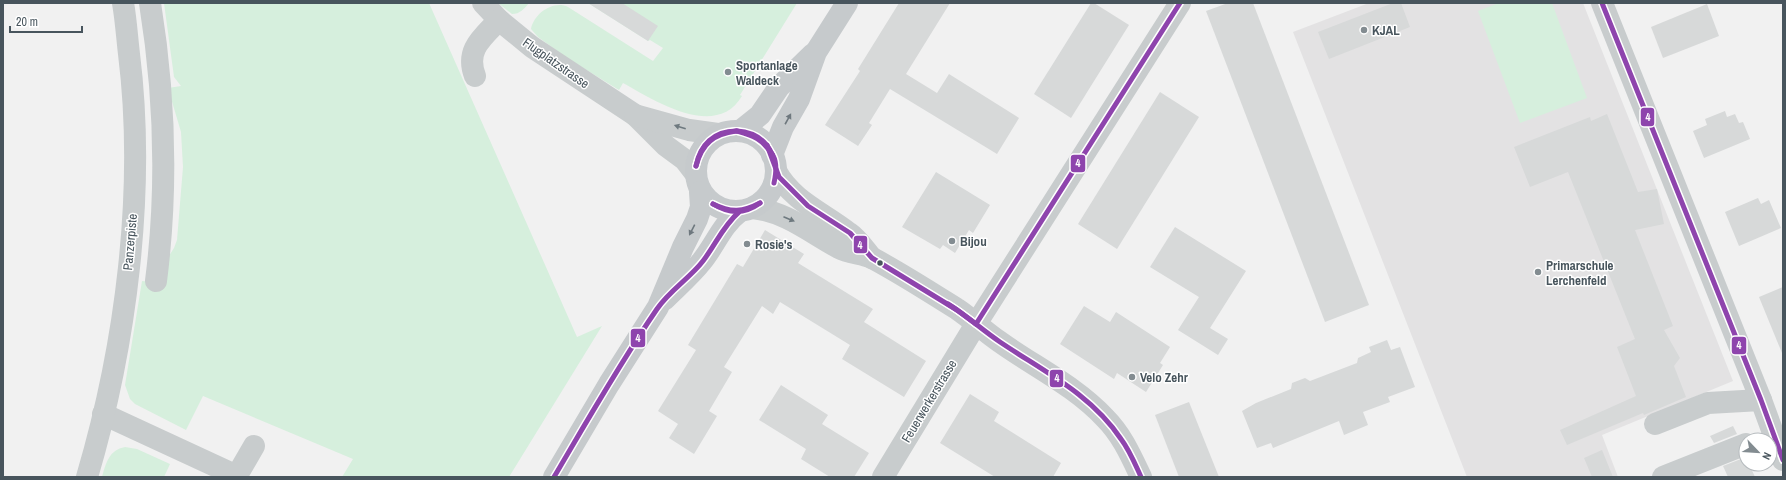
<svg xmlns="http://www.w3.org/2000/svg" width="1786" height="480" font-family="'Archivo Narrow',sans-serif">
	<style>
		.education { fill: #e3e2e3 }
		.green { fill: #d6efdd }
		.building { fill: #d7d9d9 }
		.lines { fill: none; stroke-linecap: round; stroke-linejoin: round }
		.minor { stroke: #c8cccd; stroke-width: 22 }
		.major { stroke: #c6cacc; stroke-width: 22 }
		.bus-1-casing { stroke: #fff; stroke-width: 8 }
		.bus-1 { stroke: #8e44ad; stroke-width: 5 }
		.oneway { fill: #6e787e }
		.oneway2 { fill: #6e797f }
		.poi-dot { fill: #838c91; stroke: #fff; stroke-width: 1.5 }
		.bus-dot { fill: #48555d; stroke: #fff; stroke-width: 1.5 }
		.labels { text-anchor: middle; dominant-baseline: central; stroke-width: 3; stroke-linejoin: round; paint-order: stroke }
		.poi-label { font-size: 13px; font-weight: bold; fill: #48555d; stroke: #fff; text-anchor: start }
		.street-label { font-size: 13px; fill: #48555d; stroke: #fff }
		.line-badge { stroke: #fff; stroke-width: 1.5 }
		.badge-label { font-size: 11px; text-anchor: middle; font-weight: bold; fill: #fff }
	</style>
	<rect width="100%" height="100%" fill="#f1f1f1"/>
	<path class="education" d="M1369,3h214l150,378 -131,54 16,42h-151l-174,-445z"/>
	<g class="green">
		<path d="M164,3h265l148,334 25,-11 -93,151h-167l11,-18 -150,-63 -17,34 -51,-26 -5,-5 -5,-14 17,-104 18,2 7,-24 7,-11 3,-8 6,-73 -2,-35 -13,-44 13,-2 -7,-9z"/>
		<path d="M498,3h31c-5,6 -9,11 -17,11z"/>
		<path d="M588,3h209l-57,92 2,1c-26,44 -87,5 -119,-13l-4,7 -52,-32 -29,-21 -7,-8c3,-16 23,-29 37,-22l85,54 10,-13 -13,-8 -2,1z"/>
		<path d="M1499,3h53l35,95 -67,25 -42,-112z"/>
		<path d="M125,447l12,2 33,15 -6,13h-62c4,-14 7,-27 23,-30z"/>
	</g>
	<g class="building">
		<path d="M588,3h34l36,23 -10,15z"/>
		<path d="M899,3h51l-44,71 31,19 12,-19 70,44 -22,36 -107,-65 -21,34 3,2 -14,21 -33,-21 35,-54 -2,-2z"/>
		<path d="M1091,3h3l35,22 -58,93 -37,-24z"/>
		<path d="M1228,3h25l116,302 -44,17 -119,-311z"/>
		<path d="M1393,3h8l9,24 -81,32 -11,-27z"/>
		<path d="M1707,4l12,32 -56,22 -12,-31z"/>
		<path d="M1160,92l39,25 -82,132 -39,-25z"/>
		<path d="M1725,111l2,6 8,-3 4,9 4,-1 7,17 -46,19 -11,-27 14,-6 -2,-6z"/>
		<path d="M1607,114l31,78 19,-3 7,35 -29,6 38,96 -9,4 16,28 -6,8 12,31 -42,18 -1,-2 -76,32 -7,-15 76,-34 -19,-49 18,-8 -67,-167 -38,15 -16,-40 76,-30 1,4z"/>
		<path d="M936,172l54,33 -17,28 -4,-3 -14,23 -12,-8 -3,4 -38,-22z"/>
		<path d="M1758,198l3,6 8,-4 12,28 -42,18 -14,-34z"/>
		<path d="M1175,227l71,44 -36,57 18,11 -10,16 -40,-25 21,-33 -49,-30z"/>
		<path d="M765,230l39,24 -6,9 75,46 -9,13 62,39 -22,36 -62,-38 8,-14 -70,-43 -7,12 -11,-8 -38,61 8,5 -23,39 8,5 -23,38 -25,-16 9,-14 -20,-13 38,-61 -8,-5 49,-81 6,3z"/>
		<path d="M1783,287v66h-1l-23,-56z"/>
		<path d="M1084,306l26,16 6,-10 54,35 -10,16 3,2 -17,27 -29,-19 -3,6 -54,-35z"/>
		<path d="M1387,340l4,10 9,-3 15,40 -27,10 2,5 -27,10 5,13 -24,10 -5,-14 -66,27 -2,-5 -14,5 -15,-37 14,-8 35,-14 1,-6 13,-5 5,3 47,-18 1,-5 13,-6 -2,-5z"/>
		<path d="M781,385l47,30 -6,9 47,29 -15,24h-24l-29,-18 5,-10 -47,-29z"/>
		<path d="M970,394l29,18 -5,9 67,42 -8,14h-58l-55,-34z"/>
		<path d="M1189,402l30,75h-40l-24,-62z"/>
		<path d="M1733,426l4,8 -23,9 -4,-7z"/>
		<path d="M1602,450l11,27h-21l-8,-19z"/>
		<path d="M1746,457v7h3l6,13h-27l-5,-11z"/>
	</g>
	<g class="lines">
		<g class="minor">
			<path d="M150,3c15,93 18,184 6,278"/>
			<path d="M483,3l16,17 33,27 103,68 31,31 19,14 10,13"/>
			<path d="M1602,3l159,397 22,60"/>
			<path d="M475,76c-10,-26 7,-38 24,-56"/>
			<path d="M635,115l54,15 29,4"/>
			<path d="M776,171c16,30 48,42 73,62 9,6 16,17 23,25"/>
			<path d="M752,208c33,3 59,25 87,40 11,6 24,5 35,11 28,15 56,33 83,50 15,10 28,23 43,33 35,25 75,44 105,76 17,17 26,38 36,59"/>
			<path d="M103,414l134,62"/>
			<path d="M1655,424l53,-21 53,-3"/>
			<path d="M87,477c39,-132 59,-286 42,-423 -2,-17 -3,-34 -6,-51"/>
			<path d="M236,477l18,-31"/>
			<path d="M883,477l93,-153 204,-321"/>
			<path d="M1663,477l83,-33"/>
		</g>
		<g class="major">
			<circle cx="736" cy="171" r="40"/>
			<path d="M740,131l20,-16 19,-28 34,-33"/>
			<path d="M772,155l11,-28 16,-28 17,-47 31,-49"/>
			<path d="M665,299c12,-12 26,-24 37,-38 13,-16 20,-36 37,-49"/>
			<path d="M554,477l55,-93 49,-77 25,-60 14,-28 4,-12 -1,-15"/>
		</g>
		<g class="bus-1-casing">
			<g id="bus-1">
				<path d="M1602,3l159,397 22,60"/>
				<path d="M737,131c16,4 26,9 35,23"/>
				<path d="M737,131c16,1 28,8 35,23"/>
				<path d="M767,145l12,32 29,29 42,27 22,25 85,52 19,14"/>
				<path d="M772,154c6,8 4,20 2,29"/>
				<path d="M696,166c4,-21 18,-35 40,-35"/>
				<path d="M696,166c6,-23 18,-32 40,-35"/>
				<path d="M713,204c18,9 30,8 47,-1"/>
				<path d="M713,204c16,10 32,10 47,-1"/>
				<path d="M948,304c18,11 34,26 52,38 43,29 91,52 121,97 9,12 14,25 20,38"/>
				<path d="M976,324l204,-321"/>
				<path d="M554,477c33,-56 66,-114 103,-168 12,-18 33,-31 46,-48 13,-17 20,-35 36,-49"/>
			</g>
		</g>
		<use href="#bus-1" class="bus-1"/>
	</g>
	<defs><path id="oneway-solid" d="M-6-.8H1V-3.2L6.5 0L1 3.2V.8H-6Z"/></defs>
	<g class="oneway">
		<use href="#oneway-solid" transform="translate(788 119) rotate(-61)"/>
		<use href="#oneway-solid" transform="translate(692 230) rotate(117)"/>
	</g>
	<g class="oneway2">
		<use href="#oneway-solid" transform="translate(680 127) rotate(-163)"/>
		<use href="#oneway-solid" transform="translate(789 219) rotate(23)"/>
	</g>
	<g class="poi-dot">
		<circle cx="1364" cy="30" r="4"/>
		<circle cx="728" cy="72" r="4"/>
		<circle cx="952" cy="241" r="4"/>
		<circle cx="747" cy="244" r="4"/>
		<circle cx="1538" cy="272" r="4"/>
		<circle cx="1132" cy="377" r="4"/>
	</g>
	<circle class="bus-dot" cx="880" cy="263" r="3.5"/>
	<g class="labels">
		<g class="poi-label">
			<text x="1372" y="30">KJAL</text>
			<text x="736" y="65">Sportanlage<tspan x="736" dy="15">Waldeck</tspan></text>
			<text x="960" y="241">Bijou</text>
			<text x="755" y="244">Rosie's</text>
			<text x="1546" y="265">Primarschule<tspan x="1546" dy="15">Lerchenfeld</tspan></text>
			<text x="1140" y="377">Velo Zehr</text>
		</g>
		<g class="street-label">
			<text transform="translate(556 63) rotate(35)">Flugplatzstrasse</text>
			<text transform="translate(130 242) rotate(-85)">Panzerpiste</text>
			<text transform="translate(929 401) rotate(-59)">Feuerwerkerstrasse</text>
		</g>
	</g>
	<g class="line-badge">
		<rect x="1640" y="107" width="15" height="20" rx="4" fill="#8e44ad"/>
		<rect x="1070" y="154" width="16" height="19" rx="4" fill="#8e44ad"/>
		<rect x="853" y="235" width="15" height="19" rx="4" fill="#8e44ad"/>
		<rect x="630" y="328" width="16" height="20" rx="4" fill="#8e44ad"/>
		<rect x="1731" y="336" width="16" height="19" rx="4" fill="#8e44ad"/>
		<rect x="1049" y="369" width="15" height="19" rx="4" fill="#8e44ad"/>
	</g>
	<g class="badge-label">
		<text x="1648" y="121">4</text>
		<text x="1078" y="167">4</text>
		<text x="860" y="249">4</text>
		<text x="638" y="342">4</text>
		<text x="1739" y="349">4</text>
		<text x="1057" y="382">4</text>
	</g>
	<rect width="1786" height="480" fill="none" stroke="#48555d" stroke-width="8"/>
	<g transform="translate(1758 452) rotate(115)"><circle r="19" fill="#ffffff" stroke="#b6bbbe"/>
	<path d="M0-3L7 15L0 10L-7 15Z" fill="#838c91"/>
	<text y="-6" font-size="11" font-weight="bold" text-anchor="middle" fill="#48555d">N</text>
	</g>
	<path d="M10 26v6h72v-6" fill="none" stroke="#48555d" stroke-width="2"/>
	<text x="16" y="26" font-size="12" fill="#48555d" stroke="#ffffff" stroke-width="3" paint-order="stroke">20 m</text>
</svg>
